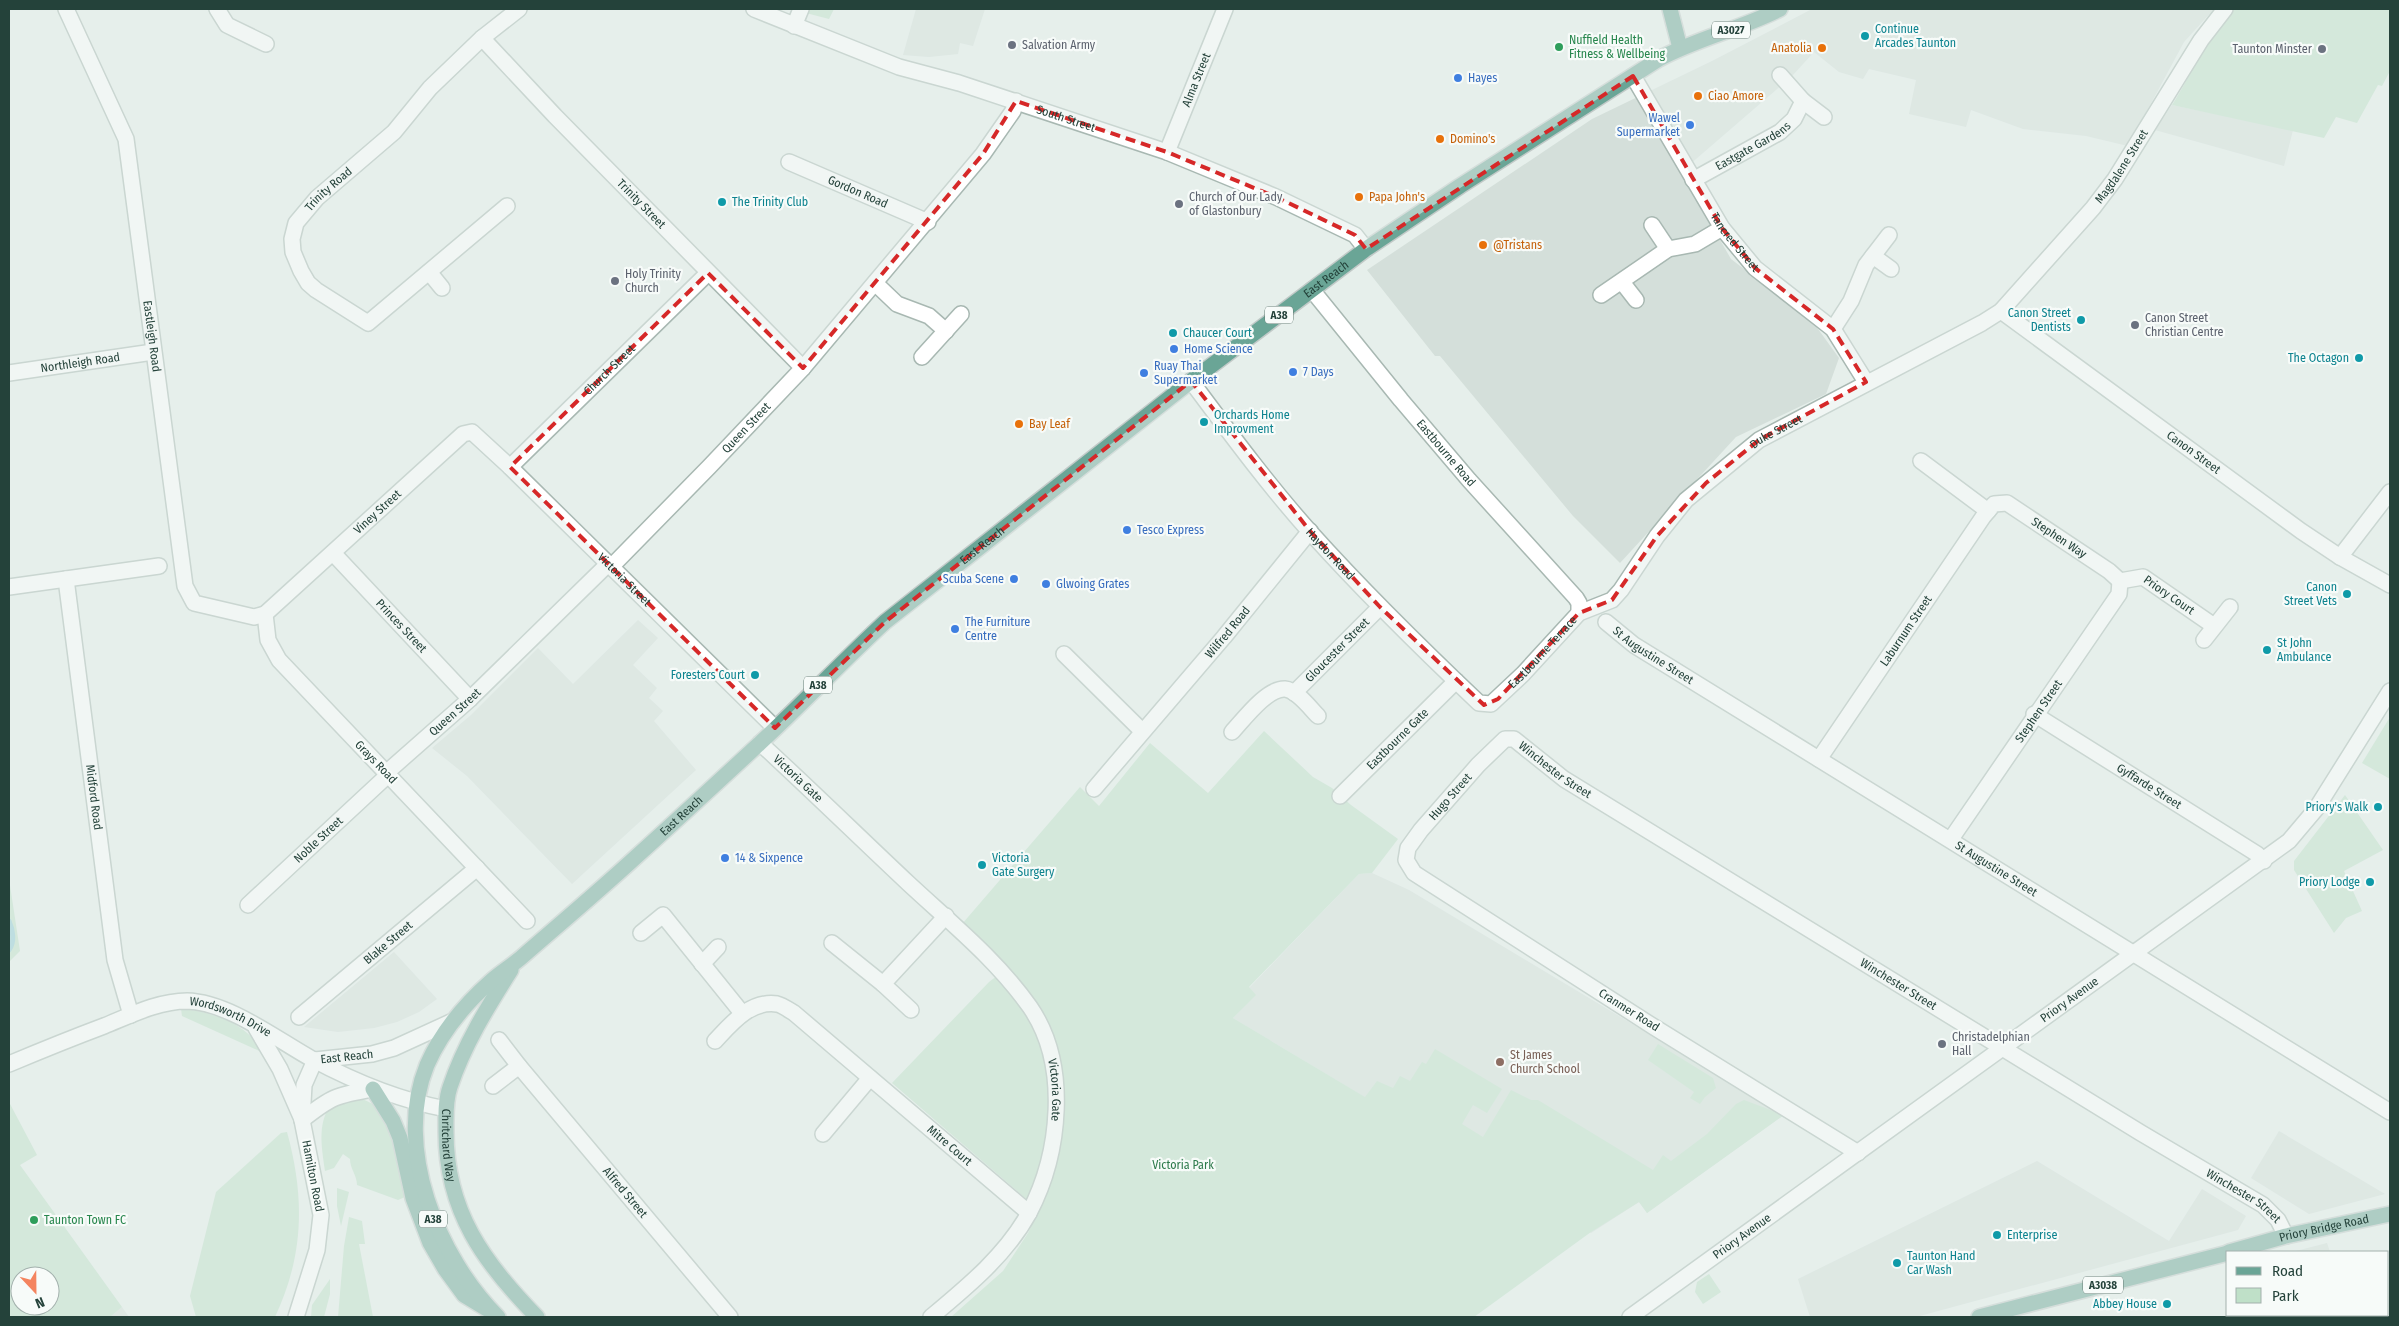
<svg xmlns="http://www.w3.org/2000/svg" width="2399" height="1326" font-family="'Fira Sans Condensed',sans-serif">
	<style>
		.built { fill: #d4dfda }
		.green { fill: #bfe0c8; fill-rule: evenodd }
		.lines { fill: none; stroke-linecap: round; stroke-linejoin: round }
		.stream { stroke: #8ec9d4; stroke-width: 5 }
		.minor-casing { stroke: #a8b8b2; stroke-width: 18 }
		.major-casing { stroke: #c2cac8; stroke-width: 18 }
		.minor { stroke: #fff; stroke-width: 15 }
		.major { stroke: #6aa596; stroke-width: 15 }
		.marked { fill: none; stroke: #d62828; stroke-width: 4; stroke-dasharray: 10 6; stroke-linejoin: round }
		.culture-dot { fill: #0f9aa8; stroke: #f7fbf9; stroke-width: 2 }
		.worship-dot { fill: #6b7280; stroke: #f7fbf9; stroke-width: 2 }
		.leisure-dot { fill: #2e9e5b; stroke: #f7fbf9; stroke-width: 2 }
		.food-dot { fill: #e8710a; stroke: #f7fbf9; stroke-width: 2 }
		.shop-dot { fill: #3f7fe0; stroke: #f7fbf9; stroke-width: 2 }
		.education-dot { fill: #8d6e63; stroke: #f7fbf9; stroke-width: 2 }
		.labels { text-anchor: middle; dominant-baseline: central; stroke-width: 4.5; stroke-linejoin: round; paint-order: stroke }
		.shield { fill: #f7fbf9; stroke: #637a73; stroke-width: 1 }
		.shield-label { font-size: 11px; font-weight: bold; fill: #24423a }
		.culture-label { font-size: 12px; fill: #0d838f; stroke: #f7fbf9; text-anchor: start }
		.leisure-label { font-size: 12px; fill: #27864d; stroke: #f7fbf9; text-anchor: start }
		.worship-label { font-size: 12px; fill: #5b616d; stroke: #f7fbf9; text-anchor: start }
		.food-label { font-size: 12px; fill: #c56008; stroke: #f7fbf9; text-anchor: start }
		.shop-label { font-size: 12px; fill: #366cbe; stroke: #f7fbf9; text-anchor: start }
		.street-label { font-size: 12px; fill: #24423a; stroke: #f7fbf9 }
		.education-label { font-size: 12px; fill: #785e54; stroke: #f7fbf9; text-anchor: start }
		.park-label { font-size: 12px; fill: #2d7a4b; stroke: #f7fbf9 }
	</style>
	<rect width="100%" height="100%" fill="#e6efeb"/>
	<g class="built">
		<path d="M916,9h69l-12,37 -13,-3 -2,11 -29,3 -26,-2z"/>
		<path d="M1812,9h402l-30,33 -56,104 -42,-10 -63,-7 -52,-19 -5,17 -57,-13 7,-34 -47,-11 -6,10 -24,-7 -25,-20 -22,24 -111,96 50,87 82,63 26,36 -13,36 -90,43 -116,126 -47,-47 -133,-160h-5l-68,-86 225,-151 120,-58z"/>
		<path d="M2172,105l121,25 -9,36 -129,-36z"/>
		<path d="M638,620l20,18 -25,27 24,23 -8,10 14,13 -9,10 42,49 -124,114 -105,-108 -35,-28 39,-33 67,-67 35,36z"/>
		<path d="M1372,873l37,17 375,225 -137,98 -8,-11 -48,31 -358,-215 22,-23 -6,-7 110,-114z"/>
		<path d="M394,952l43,47 -18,13 -22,10 -23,6 -36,4 -34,-5z"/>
		<path d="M2279,1131l106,63 -76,20 -58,-36z"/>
		<path d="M2037,1161l132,80 33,-52 44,27 -8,14 -322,87h-106l-12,-38z"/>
		<path d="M2327,1243l3,9h-38z"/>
		<path d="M122,1307l7,10h-19z"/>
		<path d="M2248,1315h97l1,2h-98z"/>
	</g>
	<g class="green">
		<path d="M808,9h26l-5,10 -23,-6z"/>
		<path d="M2235,9h155v62l-8,15 -4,-1 -21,38 -21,-6 -12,21 -152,-33c22,-34 33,-68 63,-96z"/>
		<path d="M2390,717v62l-28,-16z"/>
		<path d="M1264,731l49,46 19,11 19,17 47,34 -26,34 -13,1 -110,113 7,8 -23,23 132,79 12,-16 16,7 7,-12 10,5 12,-19 4,2 9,-15 67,40 -15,24 -14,-8 -11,19 21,13 28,-47 20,10h7l115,70 10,-15 8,6 36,-27 29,-30 8,-4 40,15 -137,98 -8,-11 -48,30 -117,85h-523l52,-46 25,-38 11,-23 -147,-127 97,-101 17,-13 -44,-45 118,-137 19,19 51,-63 58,50z"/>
		<path d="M2345,795l38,55 -39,21 18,40 -16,7 -12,15 -40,-63v-9z"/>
		<path d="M9,879l11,72 -11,11z"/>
		<path d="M181,1009c35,3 65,15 85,45l-84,-38z"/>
		<path d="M1658,1044l55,34 3,10 -11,9 -5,7 -10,-6 4,-6 -46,-32z"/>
		<path d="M359,1098c9,3 18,7 23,15 15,19 18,60 23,84l-7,3 -41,-15c0,-10 -7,-16 -7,-26l-7,-5 -9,14 -9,3c-3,-23 -8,-45 5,-66z"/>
		<path d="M9,1102l28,53 -17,10 102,142 -12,10h-101zM20,1276h30v30h-30z"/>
		<path d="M287,1132c18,66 17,123 -12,185h-79l-6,-21 26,-104 65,-59z"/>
		<path d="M337,1188l12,4 -8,34 -4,-20z"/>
		<path d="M349,1217l13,4 3,23h-6l14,73h-35l6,-71z"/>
		<path d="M1709,1274l12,18 -18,12 -8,-12 2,-10z"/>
		<path d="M330,1279v15l-6,23h-13l1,-12z"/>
	</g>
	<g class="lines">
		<path class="stream" d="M9,921c4,9 6,21 0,29"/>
		<g class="minor-casing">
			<g id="minor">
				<path id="s1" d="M66,9l60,130 59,447 9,17 60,14 11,-3"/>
				<path d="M217,9l10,16 39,19"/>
				<path id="s2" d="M754,9l145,58 60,16 208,69 109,45 79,38 11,14"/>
				<path d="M794,26l7,-17"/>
				<path id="s3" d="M482,38l73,78 248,252"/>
				<path id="s4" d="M1633,76l89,152 33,40 78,61 33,53"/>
				<path d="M1803,101l21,16"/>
				<path id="s5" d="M1167,152l58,-143"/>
				<path id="s6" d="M789,162l139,60"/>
				<path id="s7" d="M1693,180l87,-48 14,-13 9,-18 -23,-26"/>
				<path id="s8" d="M507,206l-139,117 -52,-33 -8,-7 -7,-12 -8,-19 -1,-13 4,-16 21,-25 77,-66 36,-44 52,-50 37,-29"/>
				<path d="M1652,225l16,24"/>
				<path d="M1873,256l18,13"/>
				<path d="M429,272l13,16"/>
				<path d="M1622,282l14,18"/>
				<path d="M875,283l22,21 32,12 17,15"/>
				<path id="s9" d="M1312,290l89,110 68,80 107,118 3,5v10"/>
				<path d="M1601,295l67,-46 27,-5 27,-16"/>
				<path id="s10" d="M2001,311l300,220 39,26 50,28"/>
				<path d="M1833,329l18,-28 15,-36 23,-30"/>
				<path d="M922,357l39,-43"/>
				<path id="s11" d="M9,373l144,-21"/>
				<path id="s12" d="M1191,381c38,51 77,104 120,152 53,59 110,115 168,170l12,1 32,-30 56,-61 33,-13 9,-10 36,-54 29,-36 73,-60 223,-117 19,-12 92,-103 22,-29 86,-139 24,-31"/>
				<path d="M1921,461l67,50"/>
				<path id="s13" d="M510,467l198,-194"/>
				<path id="s14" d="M333,553l137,146"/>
				<path d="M2340,557l50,-65"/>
				<path id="s15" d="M611,567l98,-100 94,-99 180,-214 30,-43 3,-10"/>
				<path id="s16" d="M66,579l49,381 16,55"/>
				<path id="s17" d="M2120,581l23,-4 71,49"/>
				<path d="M9,587l150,-21"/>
				<path id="s18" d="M1606,622l28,23 756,467"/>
				<path d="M2204,640l26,-33"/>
				<path d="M1064,654l78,77"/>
				<path id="s19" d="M1294,693l86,-86"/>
				<path id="s20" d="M2034,714l223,140 7,7"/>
				<path d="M1232,732c12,-13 35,-44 53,-43 12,1 25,19 33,27"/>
				<path id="s21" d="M760,743c50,46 99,94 148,140 43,40 88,76 122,124 40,58 30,147 -1,206 -23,42 -62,74 -98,104"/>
				<path id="s22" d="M1819,759l164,-242 11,-13 13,-1 102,68 11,10"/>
				<path id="s23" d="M386,773l84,-74 137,-134"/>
				<path id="s24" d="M1094,789l130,-152 86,-106"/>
				<path id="s25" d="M1340,796l116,-115"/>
				<path id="s26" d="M1951,839l168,-245 1,-13"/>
				<path id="s27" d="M248,905l140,-130"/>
				<path id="s28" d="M527,921l-248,-261 -11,-20 -3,-26 198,-180 9,-2 38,35 265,261"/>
				<path d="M641,933l22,-18 79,98"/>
				<path d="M832,943l51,41"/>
				<path d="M702,964l16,-17"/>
				<path d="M911,1010l-28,-26 63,-68"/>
				<path id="s29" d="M299,1017l178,-149"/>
				<path d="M256,1028l24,41 21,48"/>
				<path id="s30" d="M499,1040l20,26 211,251"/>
				<path id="s31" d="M715,1041c16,-17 35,-41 62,-37 5,1 12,6 17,9l235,200"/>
				<path id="s32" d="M315,1060l57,-6 22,-6 59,-27"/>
				<path id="s33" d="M9,1064c31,-13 63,-26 95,-38 25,-10 54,-25 83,-25 41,1 89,38 125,58 43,23 86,41 134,50"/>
				<path d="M493,1086l26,-20"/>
				<path d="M302,1120c29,-23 34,-25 71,-31"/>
				<path d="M823,1134l47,-56"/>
				<path id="s34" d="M1858,1153l-204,-126 -240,-154 -8,-13 2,-12 13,-18 57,-65 27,-26h9l50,40 577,354 122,72 15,15 8,16"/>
				<path d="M296,1317l21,-67 4,-35 -19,-95 2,-35 11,-25"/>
				<path id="s35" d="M1630,1317l659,-476 27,-32 74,-118"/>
			</g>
		</g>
		<g class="major-casing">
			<g id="major">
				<path d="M1670,9l10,39"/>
				<path id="s36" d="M511,970c-24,38 -47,75 -61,117 -5,14 -4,31 -4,45 0,79 38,131 91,185"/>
				<path d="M373,1089l20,32 7,17 13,60 17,45 15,26 19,26 23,14"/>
				<path id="s37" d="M2229,1252l57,-16 104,-22"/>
				<path id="s38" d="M498,1317c-60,-60 -105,-169 -71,-252 14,-32 38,-61 64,-84 10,-9 22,-16 32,-25 38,-33 77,-66 114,-100 41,-37 82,-75 122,-112 43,-40 83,-82 126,-122l306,-241 175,-132 94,-63 199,-127c39,-21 82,-30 121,-50"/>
				<path d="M1979,1317l249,-64"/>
			</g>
		</g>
		<use href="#minor" class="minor"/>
		<use href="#major" class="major"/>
	</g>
	<path d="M0 0H2399V1326H0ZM1633,76l89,152 33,40 78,61 33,53 -107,58 -53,43 -49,53 -45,64 -33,13 -81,86 -14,6 -104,-98 -70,-76 -119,-150 -306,241 -110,106 -265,-261 198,-194 95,95 180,-214 33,-53 151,51 109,45 79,38 11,14z" fill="#e6efeb" fill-opacity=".55" fill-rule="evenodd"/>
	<path class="marked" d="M1633,76l89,152 33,40 78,61 33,53 -107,58 -53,43 -49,53 -45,64 -33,13 -81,86 -14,6 -104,-98 -70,-76 -119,-150 -306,241 -110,106 -265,-261 198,-194 95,95 180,-214 33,-53 151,51 109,45 79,38 11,14z"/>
	<g class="culture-dot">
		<circle cx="1865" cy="36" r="5"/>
		<circle cx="722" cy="202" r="5"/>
		<circle cx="2081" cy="320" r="5"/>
		<circle cx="1173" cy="333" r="5"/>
		<circle cx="2359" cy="358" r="5"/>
		<circle cx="1204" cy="422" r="5"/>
		<circle cx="2347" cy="594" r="5"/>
		<circle cx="2267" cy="650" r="5"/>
		<circle cx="755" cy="675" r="5"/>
		<circle cx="2378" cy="807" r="5"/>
		<circle cx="982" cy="865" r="5"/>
		<circle cx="2370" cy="882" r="5"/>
		<circle cx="1997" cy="1235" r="5"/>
		<circle cx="1897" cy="1263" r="5"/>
		<circle cx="2167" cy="1304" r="5"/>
	</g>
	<g class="worship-dot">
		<circle cx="1012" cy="45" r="5"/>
		<circle cx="2322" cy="49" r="5"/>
		<circle cx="1179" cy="204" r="5"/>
		<circle cx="615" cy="281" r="5"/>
		<circle cx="2135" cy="325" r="5"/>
		<circle cx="1942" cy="1044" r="5"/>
	</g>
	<g class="leisure-dot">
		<circle cx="1559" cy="47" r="5"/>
		<circle cx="34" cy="1220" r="5"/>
	</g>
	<g class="food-dot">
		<circle cx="1822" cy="48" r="5"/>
		<circle cx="1698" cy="96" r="5"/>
		<circle cx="1440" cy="139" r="5"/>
		<circle cx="1359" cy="197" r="5"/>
		<circle cx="1483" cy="245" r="5"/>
		<circle cx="1019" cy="424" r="5"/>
	</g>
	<g class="shop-dot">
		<circle cx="1458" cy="78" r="5"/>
		<circle cx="1690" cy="125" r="5"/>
		<circle cx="1174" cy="349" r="5"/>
		<circle cx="1293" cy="372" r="5"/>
		<circle cx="1144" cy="373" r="5"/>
		<circle cx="1127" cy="530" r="5"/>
		<circle cx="1014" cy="579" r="5"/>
		<circle cx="1046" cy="584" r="5"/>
		<circle cx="955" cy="629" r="5"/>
		<circle cx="725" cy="858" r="5"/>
	</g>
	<circle class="education-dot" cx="1500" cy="1062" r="5"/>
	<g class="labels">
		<g class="shield">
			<rect x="1712" y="21.5" width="38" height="17" rx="4"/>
			<rect x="1265" y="306.5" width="28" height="17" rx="4"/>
			<rect x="804" y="676.5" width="28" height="17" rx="4"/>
			<rect x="419" y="1210.5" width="28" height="17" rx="4"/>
			<rect x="2083" y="1276.5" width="40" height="17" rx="4"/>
		</g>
		<g class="shield-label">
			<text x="1731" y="30">A3027</text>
			<text x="1279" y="315">A38</text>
			<text x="818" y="685">A38</text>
			<text x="433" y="1219">A38</text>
			<text x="2103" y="1285">A3038</text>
		</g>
		<g class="culture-label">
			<text x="1875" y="29">Continue<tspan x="1875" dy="14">Arcades Taunton</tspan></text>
			<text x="732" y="202">The Trinity Club</text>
			<text x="2071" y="313" text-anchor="end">Canon Street<tspan x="2071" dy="14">Dentists</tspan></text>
			<text x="1183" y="333">Chaucer Court</text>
			<text x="2349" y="358" text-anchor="end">The Octagon</text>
			<text x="1214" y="415">Orchards Home<tspan x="1214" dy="14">Improvment</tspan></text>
			<text x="2337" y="587" text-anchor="end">Canon<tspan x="2337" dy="14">Street Vets</tspan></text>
			<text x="2277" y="643">St John<tspan x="2277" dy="14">Ambulance</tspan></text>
			<text x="745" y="675" text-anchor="end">Foresters Court</text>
			<text x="2368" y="807" text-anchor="end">Priory's Walk</text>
			<text x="992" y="858">Victoria<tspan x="992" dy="14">Gate Surgery</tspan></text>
			<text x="2360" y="882" text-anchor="end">Priory Lodge</text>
			<text x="2007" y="1235">Enterprise</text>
			<text x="1907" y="1256">Taunton Hand<tspan x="1907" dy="14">Car Wash</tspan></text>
			<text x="2157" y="1304" text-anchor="end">Abbey House</text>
		</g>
		<g class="leisure-label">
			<text x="1569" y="40">Nuffield Health<tspan x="1569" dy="14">Fitness &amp; Wellbeing</tspan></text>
			<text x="44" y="1220">Taunton Town FC</text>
		</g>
		<g class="worship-label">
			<text x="1022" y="45">Salvation Army</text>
			<text x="2312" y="49" text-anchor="end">Taunton Minster</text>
			<text x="1189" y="197">Church of Our Lady<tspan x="1189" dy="14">of Glastonbury</tspan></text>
			<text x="625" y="274">Holy Trinity<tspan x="625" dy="14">Church</tspan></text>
			<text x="2145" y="318">Canon Street<tspan x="2145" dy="14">Christian Centre</tspan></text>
			<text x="1952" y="1037">Christadelphian<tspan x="1952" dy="14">Hall</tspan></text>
		</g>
		<g class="food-label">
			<text x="1812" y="48" text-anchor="end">Anatolia</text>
			<text x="1708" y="96">Ciao Amore</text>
			<text x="1450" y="139">Domino's</text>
			<text x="1369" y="197">Papa John's</text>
			<text x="1493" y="245">@Tristans</text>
			<text x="1029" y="424">Bay Leaf</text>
		</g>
		<g class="shop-label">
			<text x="1468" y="78">Hayes</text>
			<text x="1680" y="118" text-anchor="end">Wawel<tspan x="1680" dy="14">Supermarket</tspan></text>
			<text x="1184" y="349">Home Science</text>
			<text x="1154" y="366">Ruay Thai<tspan x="1154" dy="14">Supermarket</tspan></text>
			<text x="1303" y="372">7 Days</text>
			<text x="1137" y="530">Tesco Express</text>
			<text x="1004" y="579" text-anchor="end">Scuba Scene</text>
			<text x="1056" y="584">Glwoing Grates</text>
			<text x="965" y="622">The Furniture<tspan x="965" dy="14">Centre</tspan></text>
			<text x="735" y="858">14 &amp; Sixpence</text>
		</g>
		<g class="street-label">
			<text stroke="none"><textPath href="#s5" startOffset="78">Alma Street</textPath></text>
			<text stroke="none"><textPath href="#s2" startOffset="331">South Street</textPath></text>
			<text stroke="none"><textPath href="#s7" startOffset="69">Eastgate Gardens</textPath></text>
			<text stroke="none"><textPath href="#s12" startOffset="1289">Magdalene Street</textPath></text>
			<text stroke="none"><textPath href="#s8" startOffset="365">Trinity Road</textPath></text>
			<text stroke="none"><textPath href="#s6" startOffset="75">Gordon Road</textPath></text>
			<text stroke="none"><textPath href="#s3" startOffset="230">Trinity Street</textPath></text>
			<text stroke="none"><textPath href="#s4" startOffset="195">Tancred Street</textPath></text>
			<text stroke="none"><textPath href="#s38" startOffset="1474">East Reach</textPath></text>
			<text stroke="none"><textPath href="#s1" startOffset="342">Eastleigh Road</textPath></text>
			<text stroke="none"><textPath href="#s11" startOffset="72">Northleigh Road</textPath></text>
			<text stroke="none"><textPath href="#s13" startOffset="139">Church Street</textPath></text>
			<text stroke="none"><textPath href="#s15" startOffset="194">Queen Street</textPath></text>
			<text stroke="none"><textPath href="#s12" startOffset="845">Duke Street</textPath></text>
			<text stroke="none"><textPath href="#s10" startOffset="239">Canon Street</textPath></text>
			<text stroke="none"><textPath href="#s9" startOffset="211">Eastbourne Road</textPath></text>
			<text stroke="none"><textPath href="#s28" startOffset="561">Viney Street</textPath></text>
			<text stroke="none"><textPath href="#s22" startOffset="385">Stephen Way</textPath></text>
			<text stroke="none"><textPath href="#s38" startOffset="1039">East Reach</textPath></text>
			<text stroke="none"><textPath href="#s12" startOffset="222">Haydon Road</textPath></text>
			<text stroke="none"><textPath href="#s28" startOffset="898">Victoria Street</textPath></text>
			<text stroke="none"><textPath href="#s17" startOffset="55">Priory Court</textPath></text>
			<text stroke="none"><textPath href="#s14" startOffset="100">Princes Street</textPath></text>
			<text stroke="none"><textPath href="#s22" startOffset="155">Laburnum Street</textPath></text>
			<text stroke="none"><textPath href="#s24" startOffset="206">Wilfred Road</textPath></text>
			<text stroke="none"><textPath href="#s19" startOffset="61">Gloucester Street</textPath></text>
			<text stroke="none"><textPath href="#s12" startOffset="518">Eastbourne Terrace</textPath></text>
			<text stroke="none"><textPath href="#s18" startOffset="58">St Augustine Street</textPath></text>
			<text stroke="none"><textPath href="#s26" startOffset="155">Stephen Street</textPath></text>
			<text stroke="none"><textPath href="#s23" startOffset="92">Queen Street</textPath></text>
			<text stroke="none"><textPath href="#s25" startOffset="81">Eastbourne Gate</textPath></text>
			<text transform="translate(376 762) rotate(46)">Grays Road</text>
			<text stroke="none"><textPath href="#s34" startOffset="759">Winchester Street</textPath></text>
			<text stroke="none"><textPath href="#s21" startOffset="52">Victoria Gate</textPath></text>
			<text stroke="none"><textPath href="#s20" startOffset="136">Gyffarde Street</textPath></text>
			<text stroke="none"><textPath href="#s34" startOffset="619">Hugo Street</textPath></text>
			<text stroke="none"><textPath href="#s16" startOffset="220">Midford Road</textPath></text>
			<text stroke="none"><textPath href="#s38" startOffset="634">East Reach</textPath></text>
			<text stroke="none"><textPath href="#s27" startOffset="96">Noble Street</textPath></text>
			<text stroke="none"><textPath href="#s18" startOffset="462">St Augustine Street</textPath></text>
			<text stroke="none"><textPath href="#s29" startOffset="116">Blake Street</textPath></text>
			<text stroke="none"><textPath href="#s34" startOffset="1164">Winchester Street</textPath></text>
			<text stroke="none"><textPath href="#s35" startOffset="542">Priory Avenue</textPath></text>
			<text transform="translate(1629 1010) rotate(32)">Cranmer Road</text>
			<text stroke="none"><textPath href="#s33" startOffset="236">Wordsworth Drive</textPath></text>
			<text stroke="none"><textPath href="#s32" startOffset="32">East Reach</textPath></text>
			<text stroke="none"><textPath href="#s21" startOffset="466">Victoria Gate</textPath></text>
			<text stroke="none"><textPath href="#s36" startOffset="191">Chritchard Way</textPath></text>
			<text stroke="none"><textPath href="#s31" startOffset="299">Mitre Court</textPath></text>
			<text transform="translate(313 1176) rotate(79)">Hamilton Road</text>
			<text stroke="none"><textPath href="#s30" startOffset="198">Alfred Street</textPath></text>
			<text stroke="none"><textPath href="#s34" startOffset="1569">Winchester Street</textPath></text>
			<text stroke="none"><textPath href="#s37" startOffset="98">Priory Bridge Road</textPath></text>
			<text stroke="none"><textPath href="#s35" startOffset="138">Priory Avenue</textPath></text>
		</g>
		<g class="education-label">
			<text x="1510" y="1055">St James<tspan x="1510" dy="14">Church School</tspan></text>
		</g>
		<g class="park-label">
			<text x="1183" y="1165">Victoria Park</text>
		</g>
	</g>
	<rect width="2399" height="1326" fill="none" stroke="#24423a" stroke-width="20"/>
	<rect x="2226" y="1251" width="162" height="65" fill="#f7fbf9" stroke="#a3b1ad"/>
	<rect x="2236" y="1267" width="25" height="8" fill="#6aa596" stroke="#a3b1ad"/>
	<text x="2272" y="1276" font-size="15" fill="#24423a">Road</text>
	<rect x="2236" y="1288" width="25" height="15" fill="#bfe0c8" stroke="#a3b1ad"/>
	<text x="2272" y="1301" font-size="15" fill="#24423a">Park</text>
	<g transform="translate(35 1291) rotate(158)"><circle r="24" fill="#f7fbf9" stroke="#a3b1ad"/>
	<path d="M0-4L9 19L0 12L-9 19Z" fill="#f4845f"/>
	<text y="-8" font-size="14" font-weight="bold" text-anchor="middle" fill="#24423a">N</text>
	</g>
</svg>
